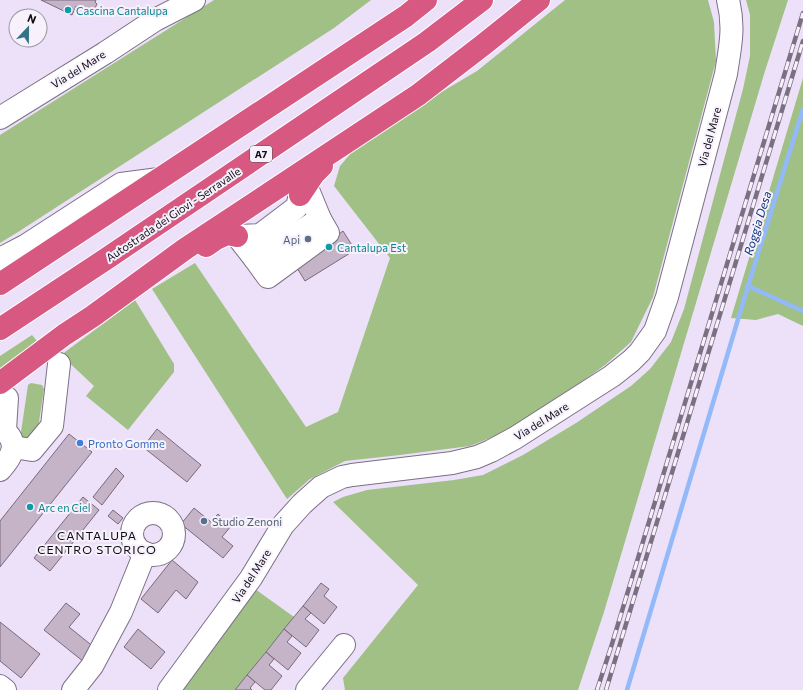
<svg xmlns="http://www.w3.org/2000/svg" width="803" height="690" font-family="Commissioner,sans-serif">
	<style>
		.green { fill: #a0c085 }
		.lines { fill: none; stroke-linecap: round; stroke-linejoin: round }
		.stream { stroke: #93b9f8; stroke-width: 4.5 }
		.building { fill: #c5b3c7; stroke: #7a6a7d }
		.minor-casing { stroke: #7b7086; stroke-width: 24 }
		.highway-casing { stroke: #fff; stroke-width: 24 }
		.minor { stroke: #fff; stroke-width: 22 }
		.highway { stroke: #d75981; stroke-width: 22 }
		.rail-casing { stroke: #797181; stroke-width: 4.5 }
		.rail { stroke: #f6f1fb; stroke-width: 3; stroke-dasharray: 9; stroke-linecap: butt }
		.culture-dot { fill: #0f9aa8; stroke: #f6f1fb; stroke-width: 1.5 }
		.service-dot { fill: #5c6f8a; stroke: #f6f1fb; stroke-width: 1.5 }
		.shop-dot { fill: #3f7fe0; stroke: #f6f1fb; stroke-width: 1.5 }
		.labels { text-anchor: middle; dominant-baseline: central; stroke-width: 4; stroke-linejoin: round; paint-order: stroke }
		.shield { fill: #f6f1fb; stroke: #555159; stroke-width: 1 }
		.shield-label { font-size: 10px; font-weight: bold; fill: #100c14 }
		.culture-label { font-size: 11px; fill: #0d838f; stroke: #f6f1fb; text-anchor: start }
		.street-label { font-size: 11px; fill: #100c14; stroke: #f6f1fb }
		.service-label { font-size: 11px; fill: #4e5e75; stroke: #f6f1fb; text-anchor: end }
		.shop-label { font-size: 11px; fill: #366cbe; stroke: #f6f1fb; text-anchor: start }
		.water-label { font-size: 12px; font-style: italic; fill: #0e387b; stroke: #f6f1fb }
		.neighbourhood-label { font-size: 12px; letter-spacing: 1px; fill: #100c14; stroke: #f6f1fb }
	</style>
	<rect width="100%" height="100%" fill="#ede1f9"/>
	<g class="green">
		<path d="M214,0h157l-37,28 -316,204 -18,11v-108z"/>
		<path d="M565,0h143l6,22 2,39 -63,236 -22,45 -26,23 -85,61 -50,20 -70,9 -55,6 -35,18 -23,20 -135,-210 43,-26 111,164 32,-15 52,-154 -56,-72 6,-20 17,-20 54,-36 66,-39z"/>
		<path d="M746,0h42l-23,71 -161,541 -26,78h-233l-2,-12 75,-93 -85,-83 10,-5 24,-7 87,-10 29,-5 40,-20 53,-32 55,-37 19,-17 21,-27 13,-33 59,-220 7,-33v-41z"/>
		<path d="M803,78v248l-25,-12 -22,6 -25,-2z"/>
		<path d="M135,300l39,64v8l-46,58 -42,-34 8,-10 -33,-31z"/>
		<path d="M32,335l5,6 -23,26 -14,10v-21z"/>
		<path d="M31,383l11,2 2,4 -7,46 -1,3 -11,1 -4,-3v-4l7,-47z"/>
		<path d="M255,589l39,28 -59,73h-55z"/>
	</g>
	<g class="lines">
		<g class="stream">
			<path d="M748,286l55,25"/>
			<path d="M627,690l121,-404 55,-177"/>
		</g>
	</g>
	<g class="building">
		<path d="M41,0h55l-1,2 2,2 -5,10 -16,-8 -4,9z"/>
		<path d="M302,209l23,35 18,-13 12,19 -50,31 -11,-18z"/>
		<path d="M157,429l44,36 -14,17 -44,-35z"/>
		<path d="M69,434l23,18 -92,115v-46z"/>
		<path d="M116,468l8,8 -22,29 -9,-8z"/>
		<path d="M83,497l16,13 -49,61 -16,-13z"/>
		<path d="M194,508l17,14 7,-8 13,12 -9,11 11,9 -10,12 -42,-34z"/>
		<path d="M113,510l10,8 -5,6 -10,-8z"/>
		<path d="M172,560l26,22 -12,17 -10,-9 -18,23 -17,-14z"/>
		<path d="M321,583l8,6 -5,7 13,11 -13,17 -21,-18z"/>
		<path d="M66,603l14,11 -11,13 26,21 -11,14 -40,-32z"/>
		<path d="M303,606l8,7 -6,6 14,11 -13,17 -22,-18z"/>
		<path d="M0,622l40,32 -19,24 -21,-17z"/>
		<path d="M138,629l27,23 -14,17 -27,-22z"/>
		<path d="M284,629l8,7 -5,6 14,11 -13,17 -22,-18z"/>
		<path d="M266,652l8,7 -5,6 13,11 -11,14h-6l-18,-15z"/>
		<path d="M247,675l8,7 -5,6 2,2h-17z"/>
	</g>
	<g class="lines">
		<g class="minor-casing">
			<g id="minor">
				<path d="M0,118l105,-65 50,-33 39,-20"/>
				<path d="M237,236l18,23 65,-40 -14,-34"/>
				<path d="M237,236l23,-1 37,-28 3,-12"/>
				<path d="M0,259l25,-13 96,-62 38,-5"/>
				<path d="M255,259l13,18 60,-44 -8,-14"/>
				<path d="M0,428c10,5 16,16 11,26 -2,6 -7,11 -11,16"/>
				<path d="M5,430l2,-32"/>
				<path d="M13,447l19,3 20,-24 7,-62"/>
				<circle cx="153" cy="534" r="21"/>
				<path d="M0,686l5,4"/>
				<path d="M73,690l19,-24 29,-54 24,-59"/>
				<path d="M169,690l82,-112 32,-53 19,-21 19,-17 21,-10 10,-2 100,-12 25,-6 14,-6 24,-13 97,-62 19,-15 9,-9 15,-21 12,-34 59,-223c4,-27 9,-46 2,-74"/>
				<path d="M307,690l37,-45"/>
			</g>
		</g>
		<g class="highway-casing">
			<g id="highway">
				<path d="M300,195l14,-21 8,-8"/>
				<path d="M206,246l10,-7 11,-5 10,2"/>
				<path d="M0,284l406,-268 20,-16"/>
				<path d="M0,329l109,-72 318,-215 55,-42"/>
				<path d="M0,383l64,-48 29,-19 92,-67 233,-154 65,-50 56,-45"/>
			</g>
		</g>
		<use href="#minor" class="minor"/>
		<use href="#highway" class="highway"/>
		<g class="rail-casing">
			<g id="rail">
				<path d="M597,690l15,-46 191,-631"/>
				<path d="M606,690l197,-649"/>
			</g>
		</g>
		<use href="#rail" class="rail"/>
	</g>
	<g class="culture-dot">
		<circle cx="68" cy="10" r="4"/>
		<circle cx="329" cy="247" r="4"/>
		<circle cx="30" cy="507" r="4"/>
	</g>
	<g class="service-dot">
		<circle cx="308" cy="239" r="4"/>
		<circle cx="204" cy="521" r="4"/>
	</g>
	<circle class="shop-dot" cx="80" cy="443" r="4"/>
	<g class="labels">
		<rect class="shield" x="250" y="146" width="22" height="16" rx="3"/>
		<g class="shield-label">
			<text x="261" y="154">A7</text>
		</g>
		<g class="culture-label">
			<text x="76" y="10">Cascina Cantalupa</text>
			<text x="337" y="247">Cantalupa Est</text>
			<text x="38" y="507">Arc en Ciel</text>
		</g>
		<g class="street-label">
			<text transform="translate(78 69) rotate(-32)">Via del Mare</text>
			<text transform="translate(709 137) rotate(-75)">Via del Mare</text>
			<text transform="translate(173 214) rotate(-34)">Autostrada dei Giovi - Serravalle</text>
			<text transform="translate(541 421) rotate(-32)">Via del Mare</text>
			<text transform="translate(251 576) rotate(-57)">Via del Mare</text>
		</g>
		<g class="service-label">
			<text x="300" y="239">Api</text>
			<text x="212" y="521" text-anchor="start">Studio Zenoni</text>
		</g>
		<g class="shop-label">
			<text x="88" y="443">Pronto Gomme</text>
		</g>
		<g class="water-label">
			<text transform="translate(757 223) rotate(-73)">Roggia Desa</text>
		</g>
		<g class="neighbourhood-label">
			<text x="97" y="535">CANTALUPA<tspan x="97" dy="14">CENTRO STORICO</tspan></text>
		</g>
	</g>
	<g transform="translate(28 28) rotate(22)"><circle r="19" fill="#f6f1fb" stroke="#9a959f"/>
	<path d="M0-3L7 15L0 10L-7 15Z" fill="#357388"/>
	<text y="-6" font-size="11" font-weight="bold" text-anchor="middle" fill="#100c14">N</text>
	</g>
</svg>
